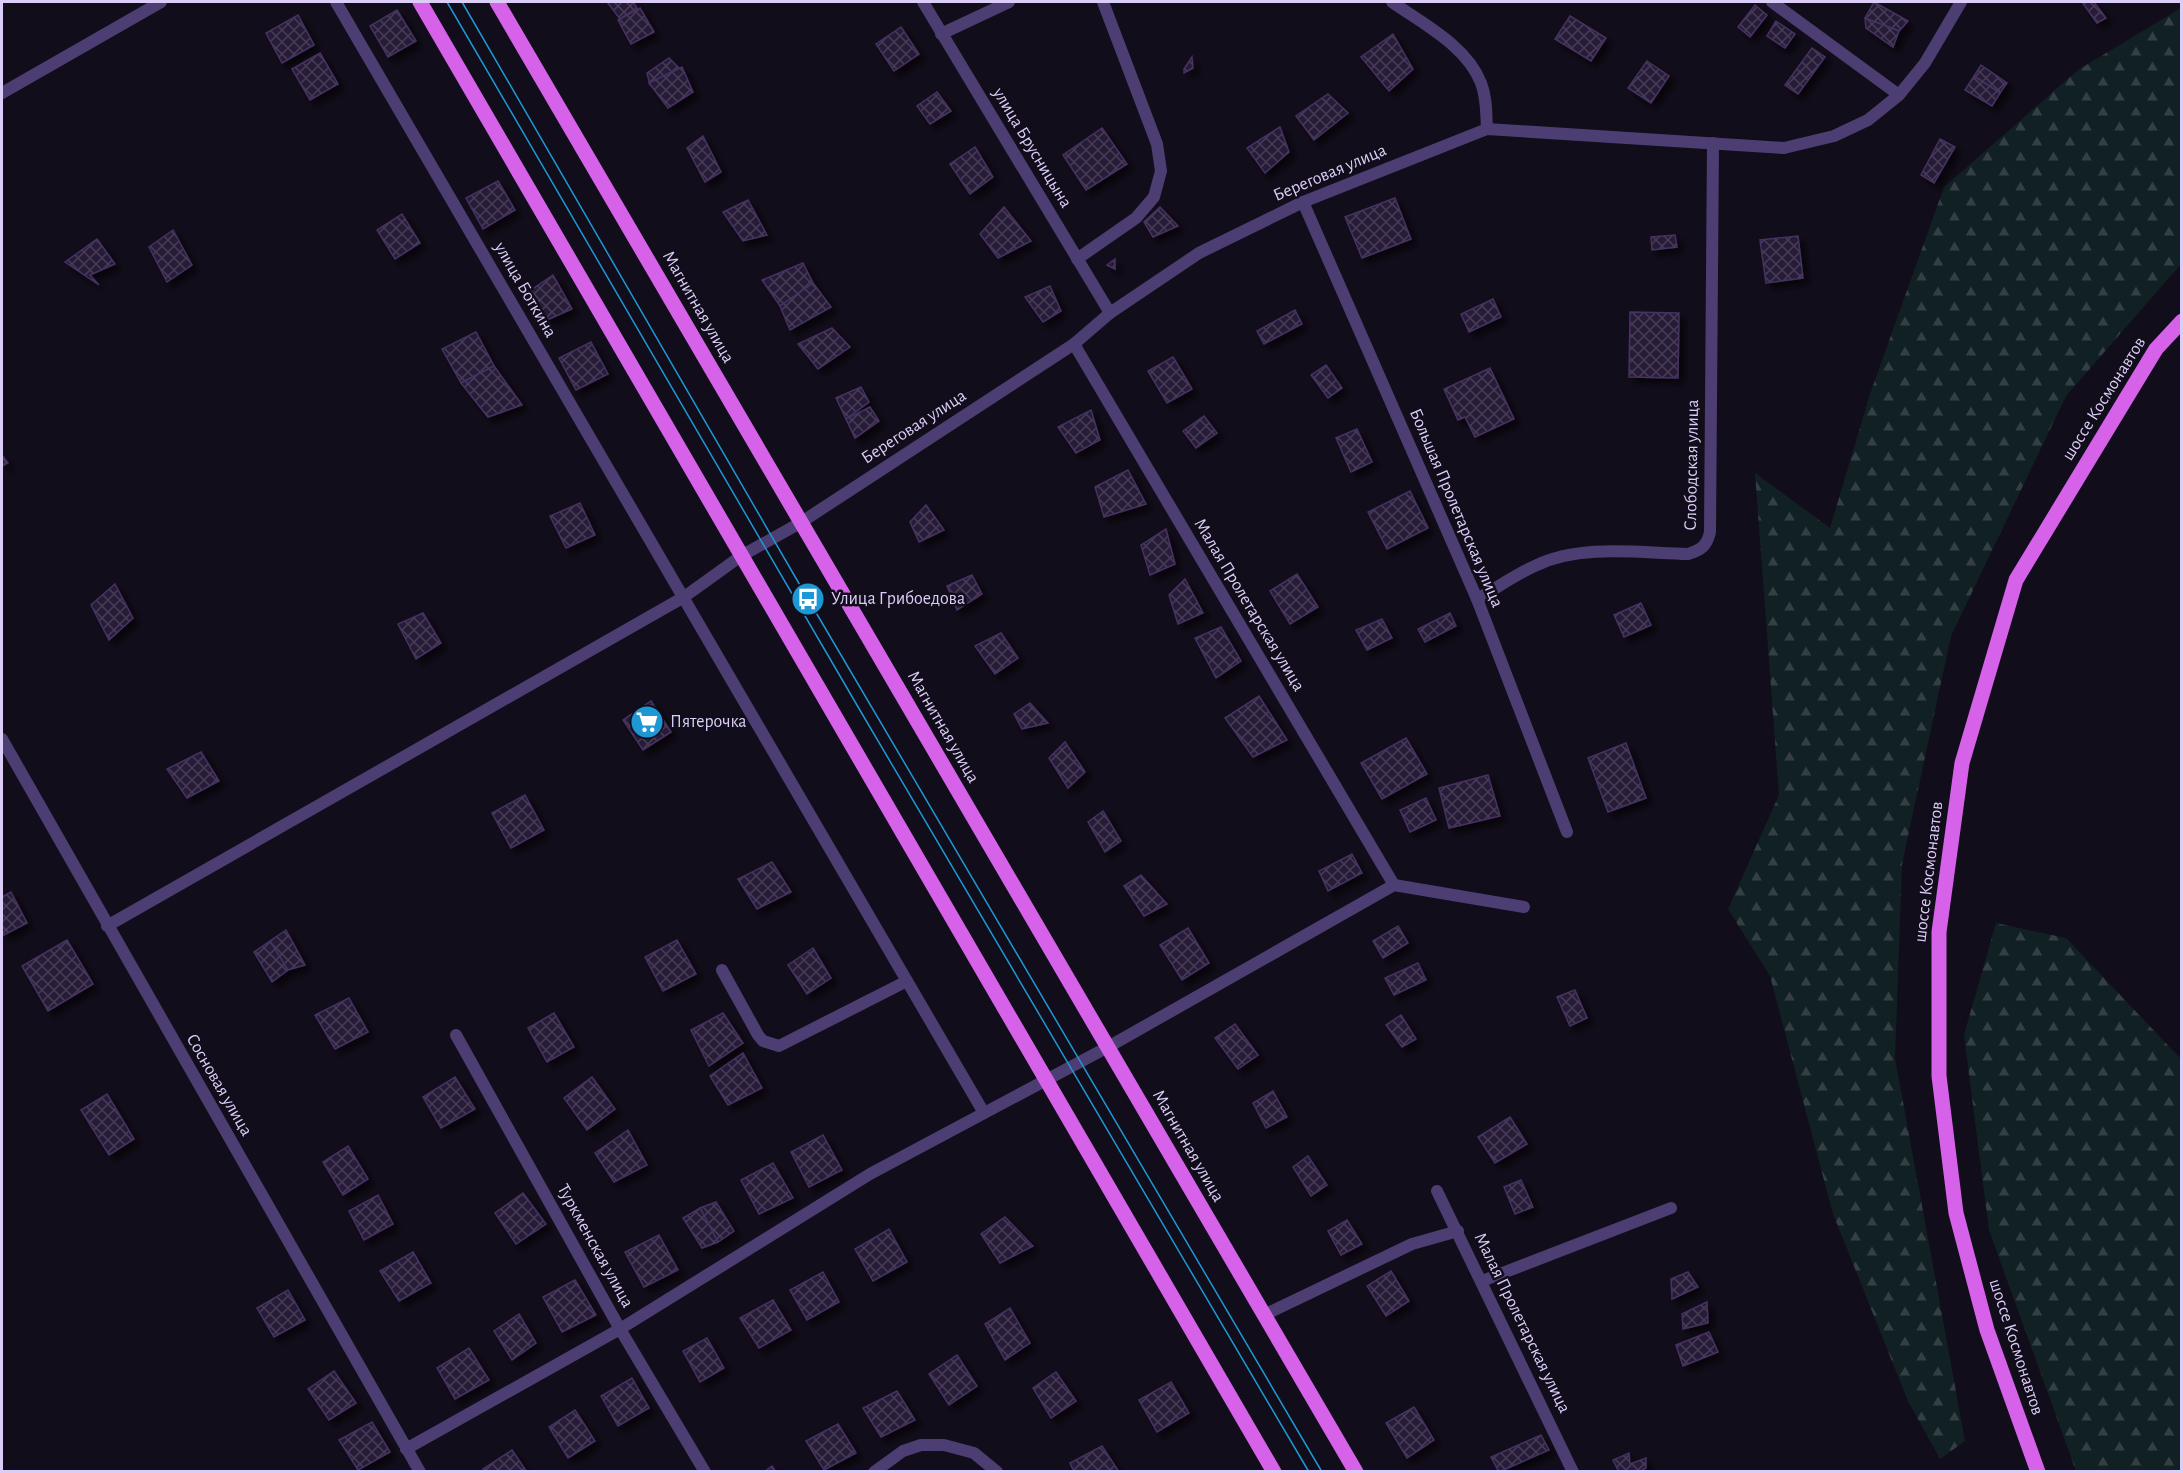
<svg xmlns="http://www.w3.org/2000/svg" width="2183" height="1473" font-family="'Alegreya Sans',sans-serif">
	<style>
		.forest { fill: url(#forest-firs) }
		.building { fill: url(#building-cross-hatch); stroke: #463162; stroke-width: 1.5; filter: url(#shadow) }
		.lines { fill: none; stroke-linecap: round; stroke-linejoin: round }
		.minor { stroke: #4c3e73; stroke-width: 12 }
		.primary { stroke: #d762ea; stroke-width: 15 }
		.tram { stroke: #1d98d5; stroke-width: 1.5 }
		.labels { text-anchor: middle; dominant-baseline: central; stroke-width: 5; stroke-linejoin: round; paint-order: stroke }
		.street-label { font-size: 18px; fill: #dccdf8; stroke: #120d1a }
		.poi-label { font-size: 18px; fill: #dccdf8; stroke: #120d1a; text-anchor: start }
	</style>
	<defs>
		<pattern id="forest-firs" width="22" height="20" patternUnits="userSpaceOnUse" patternTransform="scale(1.5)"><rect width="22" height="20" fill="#112023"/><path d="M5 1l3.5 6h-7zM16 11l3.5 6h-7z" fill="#333f44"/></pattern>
		<pattern id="building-cross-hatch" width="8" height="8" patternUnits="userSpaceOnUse" patternTransform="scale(1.5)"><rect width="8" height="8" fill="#281c39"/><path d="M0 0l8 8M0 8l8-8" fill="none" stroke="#473c56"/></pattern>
		<filter id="shadow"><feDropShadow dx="5.5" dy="5.5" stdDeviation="3" flood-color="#0009"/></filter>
	</defs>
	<rect width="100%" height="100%" fill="#120d1a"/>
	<g class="forest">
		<path d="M2181,8v256l-115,132 -115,240 -49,228 -7,194 70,383 -25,18 -32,-58 -75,-187 -63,-238 -42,-67 51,-114 -24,-322 75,55 40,-134 74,-207 134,-117z"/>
		<path d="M1996,923l70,15 115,121v412h-105l-87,-241 -25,-195z"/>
	</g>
	<g class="building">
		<path d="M607,2h26l4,6 -17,11z"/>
		<path d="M1874,2l34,19 -9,10 -34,-13z"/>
		<path d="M2082,2h12l12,16 -9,5z"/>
		<path d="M1755,5l12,10 -17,22 -12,-10z"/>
		<path d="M640,8l14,24 -23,12 -13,-24z"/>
		<path d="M397,10l19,31 -28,16 -18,-31z"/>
		<path d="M298,15l16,30 -32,18 -16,-30z"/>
		<path d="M1570,16l36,22 -15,23 -36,-22z"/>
		<path d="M1865,18l34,13 -6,16 -27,-19z"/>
		<path d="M1776,21l19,13 -10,14 -18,-12z"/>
		<path d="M901,27l18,27 -25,17 -18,-27z"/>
		<path d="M1393,34l20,35 -24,22 -28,-34z"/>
		<path d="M1812,48l13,9 -27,37 -13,-9z"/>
		<path d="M320,53l18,31 -28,16 -18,-31z"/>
		<path d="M1192,57l1,11 -9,5v-4z"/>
		<path d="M669,58l11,11 -30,16 -3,-12z"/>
		<path d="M1647,61l22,15 -18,27 -23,-15z"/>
		<path d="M1981,65l26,18 -7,10 -26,-17z"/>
		<path d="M682,67l11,25 -25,16 -19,-25z"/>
		<path d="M1974,76l26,17 -8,13 -27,-16z"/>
		<path d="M937,92l14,19 -21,13 -13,-18z"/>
		<path d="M1328,94l20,19 -34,27 -18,-24z"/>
		<path d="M1280,127l9,25 -24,21 -18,-25z"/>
		<path d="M1102,128l25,36 -41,26 -23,-35z"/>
		<path d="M703,136l18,36 -16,10 -18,-34z"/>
		<path d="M1940,139l15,8 -21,36 -13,-8z"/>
		<path d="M975,147l18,30 -23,17 -20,-30z"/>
		<path d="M498,181l17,29 -32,19 -17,-31z"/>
		<path d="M1395,198l16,41 -49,19 -17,-41z"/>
		<path d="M748,200l19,35 -24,6 -20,-29z"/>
		<path d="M1004,207l27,34 -33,17 -18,-24z"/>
		<path d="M1160,207l18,19 -25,11 -9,-15z"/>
		<path d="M402,214l18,29 -25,16 -18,-29z"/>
		<path d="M173,230l19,35 -25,17 -18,-35z"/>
		<path d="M1675,235l2,12 -25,3 -1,-13z"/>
		<path d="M1798,236l5,42 -37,5 -6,-43z"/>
		<path d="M97,239l18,25 -25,11 9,10 -34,-23z"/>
		<path d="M1115,259v10l-8,-4z"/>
		<path d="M803,263l10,20 -33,23 -18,-26z"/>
		<path d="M553,275l19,34 -25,11 -19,-28z"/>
		<path d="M813,283l18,24 -41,23 -10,-24z"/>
		<path d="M1050,286l11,25 -18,11 -18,-25z"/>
		<path d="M1493,299l8,18 -32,15 -8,-18z"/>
		<path d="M1295,310l7,14 -38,20 -7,-13z"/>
		<path d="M1630,312l49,1 -1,65 -49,-1z"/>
		<path d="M832,328l18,19 -32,22 -20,-25z"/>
		<path d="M476,332l18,34 -33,17 -19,-34z"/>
		<path d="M591,342l17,32 -32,16 -17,-32z"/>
		<path d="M1173,357l19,32 -25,14 -19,-32z"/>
		<path d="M1326,365l16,23 -14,10 -17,-23z"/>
		<path d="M494,366l28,39 -34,12 -27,-34z"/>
		<path d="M1490,368l24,51 -39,18 -10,-20 -7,3 -14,-31z"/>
		<path d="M861,387l8,15 -23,17 -10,-21z"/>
		<path d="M870,407l9,14 -24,17 -9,-19z"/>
		<path d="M1091,410l9,30 -24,13 -18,-26z"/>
		<path d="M1204,416l13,17 -21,15 -13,-17z"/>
		<path d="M1357,429l15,33 -21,10 -15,-34z"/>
		<path d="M2,455l6,8 -6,3z"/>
		<path d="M1128,470l18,34 -42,13 -9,-30z"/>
		<path d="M1410,491l18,37 -41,21 -19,-37z"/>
		<path d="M580,503l15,32 -29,13 -16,-32z"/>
		<path d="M926,505l18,25 -25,12 -9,-20z"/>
		<path d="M1166,529l9,35 -25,11 -9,-30z"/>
		<path d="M1297,574l21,33 -28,17 -20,-33z"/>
		<path d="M972,575l10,19 -25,16 -10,-24z"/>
		<path d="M1185,579l18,34 -25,11 -9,-29z"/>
		<path d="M115,584l18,34 -24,22 -18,-35z"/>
		<path d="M1641,603l10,22 -27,12 -10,-22z"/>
		<path d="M423,613l18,30 -25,16 -18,-35z"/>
		<path d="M1450,613l6,13 -31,16 -7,-13z"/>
		<path d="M1382,619l10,19 -25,12 -11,-20z"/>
		<path d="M1221,627l20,34 -25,17 -21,-40z"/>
		<path d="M1001,633l17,25 -23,16 -20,-28z"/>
		<path d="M1259,696l28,44 -34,17 -28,-39z"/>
		<path d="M651,701l20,31 -28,18 -20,-30z"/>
		<path d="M1030,703l18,20 -26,6 -8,-15z"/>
		<path d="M1406,738l21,36 -45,25 -21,-36z"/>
		<path d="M1065,742l20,30 -17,16 -19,-30z"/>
		<path d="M1626,743l20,55 -38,14 -20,-54z"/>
		<path d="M201,752l18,29 -32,17 -20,-29z"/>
		<path d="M1488,775l12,41 -51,12 -10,-40z"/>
		<path d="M525,795l19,35 -33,18 -19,-35z"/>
		<path d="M1426,798l10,22 -26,12 -10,-22z"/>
		<path d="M1103,811l18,30 -16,11 -17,-30z"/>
		<path d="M1352,854l10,19 -34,18 -9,-20z"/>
		<path d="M772,862l19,30 -34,17 -19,-30z"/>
		<path d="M1141,875l26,29 -23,12 -20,-30z"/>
		<path d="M11,892l16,31 -25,13v-39z"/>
		<path d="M1398,926l10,17 -25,15 -10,-17z"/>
		<path d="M1188,928l21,35 -27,17 -22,-35z"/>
		<path d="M286,930l19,35 -17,5 -8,-4 -10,-25z"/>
		<path d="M67,940l26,44 -45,27 -26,-45z"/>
		<path d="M677,940l19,34 -33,17 -18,-34z"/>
		<path d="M270,941l18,29 -16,12 -18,-30z"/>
		<path d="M813,948l18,30 -24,16 -19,-29z"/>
		<path d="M1418,963l8,17 -32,15 -9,-17z"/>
		<path d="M1575,990l12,28 -17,8 -13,-29z"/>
		<path d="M349,998l19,34 -33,17 -20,-34z"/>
		<path d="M554,1013l20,34 -27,15 -19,-34z"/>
		<path d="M723,1013l20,30 -34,23 -18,-36z"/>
		<path d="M1401,1015l15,24 -14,8 -16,-22z"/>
		<path d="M1235,1024l23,31 -20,14 -23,-31z"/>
		<path d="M743,1053l19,35 -34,17 -18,-29z"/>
		<path d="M455,1077l20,32 -34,19 -18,-31z"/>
		<path d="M592,1077l23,32 -28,21 -23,-32z"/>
		<path d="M1273,1091l14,26 -21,11 -13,-25z"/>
		<path d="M107,1094l27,45 -25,16 -28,-45z"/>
		<path d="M1510,1117l17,27 -32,19 -17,-26z"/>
		<path d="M628,1130l19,35 -33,17 -19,-29z"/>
		<path d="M823,1135l19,35 -33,17 -18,-35z"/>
		<path d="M348,1146l20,33 -25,16 -20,-33z"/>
		<path d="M1308,1156l19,29 -16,11 -18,-29z"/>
		<path d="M773,1163l20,35 -34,16 -18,-34z"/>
		<path d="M1521,1180l12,27 -18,7 -11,-27z"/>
		<path d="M523,1193l23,31 -30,20 -21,-31z"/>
		<path d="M378,1195l15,29 -29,16 -15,-29z"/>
		<path d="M716,1202l18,29 -16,11 -18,-34z"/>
		<path d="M700,1208l18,34 -16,6 -19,-30z"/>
		<path d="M1005,1217l28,29 -33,17 -19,-29z"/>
		<path d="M1347,1220l15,24 -21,11 -13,-24z"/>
		<path d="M889,1229l18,33 -34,19 -18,-32z"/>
		<path d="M659,1235l19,35 -34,17 -19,-35z"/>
		<path d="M413,1252l18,31 -32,18 -19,-30z"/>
		<path d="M1391,1271l18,30 -23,15 -19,-30z"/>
		<path d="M823,1272l16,30 -32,18 -17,-30z"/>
		<path d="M1688,1272l10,15 -26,12 -1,-20z"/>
		<path d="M575,1280l21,35 -34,17 -19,-35z"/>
		<path d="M288,1290l17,30 -31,17 -17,-29z"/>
		<path d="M773,1300l18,30 -32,18 -19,-30z"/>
		<path d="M1707,1302l1,21 -25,6 -1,-15z"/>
		<path d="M1010,1308l20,35 -25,17 -20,-36z"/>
		<path d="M519,1314l17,29 -24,17 -18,-29z"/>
		<path d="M1709,1332l9,20 -35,14 -7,-21z"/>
		<path d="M707,1338l17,30 -24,14 -17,-31z"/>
		<path d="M469,1348l20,32 -34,19 -18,-31z"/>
		<path d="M957,1355l20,31 -28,19 -20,-31z"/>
		<path d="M334,1371l22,32 -27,17 -21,-31z"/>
		<path d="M1056,1372l20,29 -25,17 -18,-30z"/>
		<path d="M632,1378l17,30 -31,18 -17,-30z"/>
		<path d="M1171,1382l18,31 -32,19 -18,-32z"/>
		<path d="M897,1391l18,29 -34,17 -18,-29z"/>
		<path d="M1414,1407l20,33 -27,18 -21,-35z"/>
		<path d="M575,1410l20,31 -27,17 -19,-31z"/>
		<path d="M372,1422l18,30 -32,18 -19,-30z"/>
		<path d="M838,1424l18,29 -32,17 -18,-29z"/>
		<path d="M1541,1435l8,15 -50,22 -8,-15z"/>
		<path d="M1102,1446l17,26h-45l-4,-9z"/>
		<path d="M512,1450l15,22h-42l-2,-3z"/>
		<path d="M1629,1453l1,11 16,-6v10l-7,4h-20l-6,-12z"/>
		<path d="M772,1466l4,6h-12z"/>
	</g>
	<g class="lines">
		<g class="minor">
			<path d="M336,2l648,1111"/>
			<path d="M923,2l187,311"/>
			<path d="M1392,2c30,21 75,44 89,81 6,15 5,31 6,46"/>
			<path d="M1772,2l127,93"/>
			<path d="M941,34l68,-32"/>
			<path d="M2,93l159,-91"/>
			<path d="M1303,202l174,397 90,233"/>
			<path d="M1077,259l59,-41 18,-21 7,-26 -4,-27 -54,-142"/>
			<path d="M1074,344l320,541"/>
			<path d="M1477,599c20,-11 39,-25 60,-34 44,-21 103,-12 151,-11 13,-4 19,-8 22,-22l3,-389"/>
			<path d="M2,739l418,733"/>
			<path d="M107,926l577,-329 57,-41 59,-33 274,-179 36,-31 89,-60 104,-51 184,-73 297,19 50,-12 34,-16 31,-25 26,-32 36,-61"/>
			<path d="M722,970l36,65 5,6 16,5 128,-65"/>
			<path d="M456,1035l164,294 85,143"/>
			<path d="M1437,1191l136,281"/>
			<path d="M1482,1281l189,-73"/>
			<path d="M1264,1315l148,-71 46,-13"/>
			<path d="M406,1449l214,-120 250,-155 238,-127 286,-162 130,22"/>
			<path d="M874,1472l29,-21 18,-6h23l30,8 23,19"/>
		</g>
		<g class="primary">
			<path d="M420,2l854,1470"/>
			<path d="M497,2l859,1470"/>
			<path d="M2038,1472l-51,-142 -31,-117 -17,-137v-144l23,-169 54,-183 140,-231 26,-28"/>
		</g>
		<g class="tram">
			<path d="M447,2l414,710 448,760"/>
			<path d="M462,2l346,597 514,873"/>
		</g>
	</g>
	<defs>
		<g id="bus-disc" transform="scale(1.725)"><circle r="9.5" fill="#1d98d5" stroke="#120d1a"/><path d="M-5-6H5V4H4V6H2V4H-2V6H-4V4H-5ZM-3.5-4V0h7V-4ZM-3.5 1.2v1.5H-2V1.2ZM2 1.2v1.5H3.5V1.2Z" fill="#fff"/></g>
		<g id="supermarket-disc" transform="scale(1.725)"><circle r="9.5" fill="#1d98d5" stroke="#120d1a"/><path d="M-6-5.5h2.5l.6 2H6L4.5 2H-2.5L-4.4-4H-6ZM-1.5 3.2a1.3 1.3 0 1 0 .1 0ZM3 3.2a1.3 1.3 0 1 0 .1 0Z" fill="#fff"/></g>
	</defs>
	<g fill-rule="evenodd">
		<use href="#bus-disc" x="808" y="599"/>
		<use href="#supermarket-disc" x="647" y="722"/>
	</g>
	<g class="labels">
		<g class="street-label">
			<text transform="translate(1032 148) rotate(59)">улица Брусницына</text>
			<text transform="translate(1330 173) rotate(-23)">Береговая улица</text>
			<text transform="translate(525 290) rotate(60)">улица Боткина</text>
			<text transform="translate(698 307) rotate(60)">Магнитная улица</text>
			<text transform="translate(2104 399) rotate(-58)">шоссе Космонавтов</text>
			<text transform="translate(914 427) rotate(-33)">Береговая улица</text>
			<text transform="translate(1692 465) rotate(-89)">Слободская улица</text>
			<text transform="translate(1456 508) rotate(67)">Большая Пролетарская улица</text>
			<text transform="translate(1249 605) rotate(59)">Малая Пролетарская улица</text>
			<text transform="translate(943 727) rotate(60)">Магнитная улица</text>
			<text transform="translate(1929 872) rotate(-83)">шоссе Космонавтов</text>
			<text transform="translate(219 1085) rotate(60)">Сосновая улица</text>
			<text transform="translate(1188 1146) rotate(60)">Магнитная улица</text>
			<text transform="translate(595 1246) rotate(61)">Туркменская улица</text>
			<text transform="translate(1522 1323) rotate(64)">Малая Пролетарская улица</text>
			<text transform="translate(2016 1347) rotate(72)">шоссе Космонавтов</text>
		</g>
		<g class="poi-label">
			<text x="831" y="599">Улица Грибоедова</text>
			<text x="670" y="722">Пятерочка</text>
		</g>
	</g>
	<rect width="2183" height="1473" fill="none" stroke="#dccdf8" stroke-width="6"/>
</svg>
